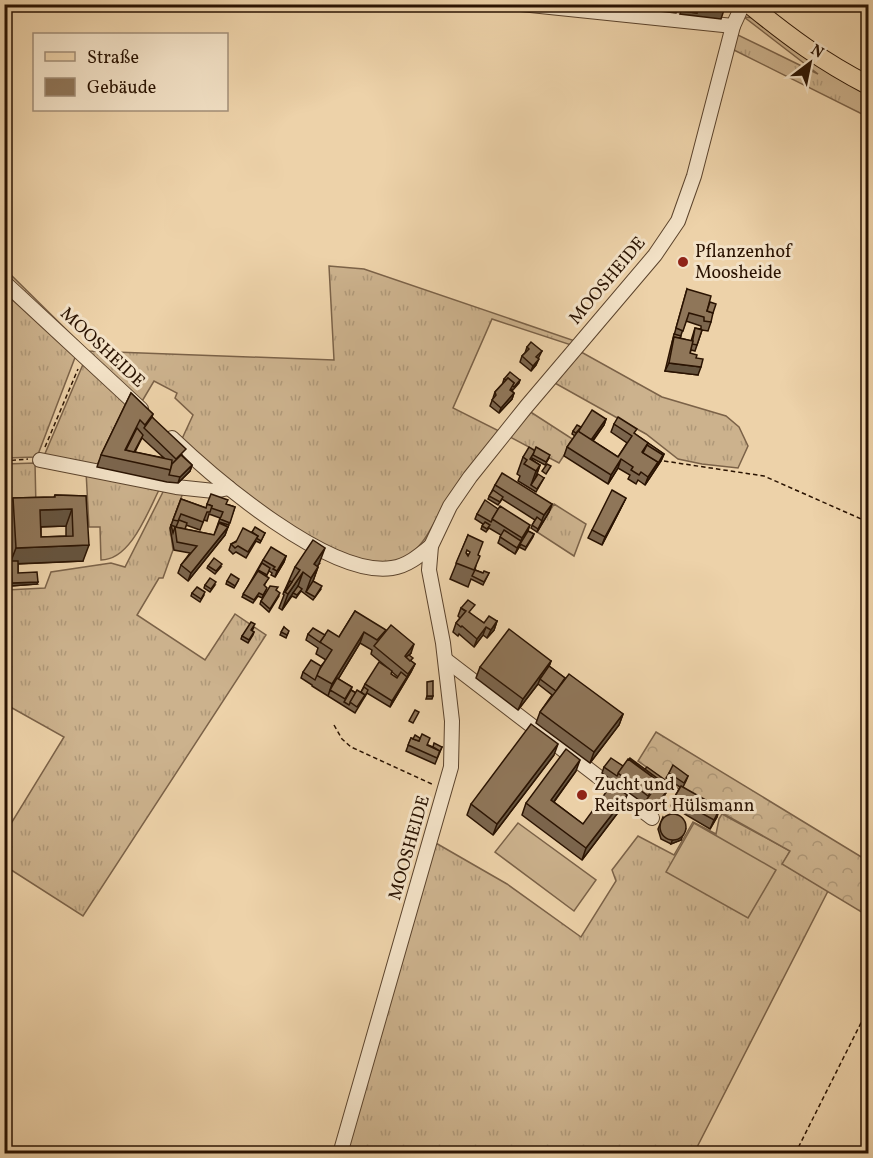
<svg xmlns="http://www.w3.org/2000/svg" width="873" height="1158" font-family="Vollkorn,serif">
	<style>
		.grass { fill: url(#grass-tufts); stroke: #7b6248; stroke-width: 1.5 }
		.forest { fill: url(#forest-crowns); stroke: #7b6248; stroke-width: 1.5 }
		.pitch { fill: #ccb28d; stroke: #7b6248; stroke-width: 1.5 }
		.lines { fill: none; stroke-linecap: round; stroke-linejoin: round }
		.minor-casing { stroke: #5b432c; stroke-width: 16 }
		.major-casing { stroke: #2a1302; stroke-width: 20 }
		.path { stroke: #2a1302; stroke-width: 1.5; stroke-dasharray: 4.5 3; stroke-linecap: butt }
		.minor { stroke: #f3e2c7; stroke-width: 14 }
		.major { stroke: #edd2a9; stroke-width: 18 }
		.wall { fill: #7b654d; stroke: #2a1302; stroke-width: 1.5; fill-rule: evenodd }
		.shaded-wall { fill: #64533e; stroke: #2a1302; stroke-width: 1.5 }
		.building { fill: #8f7659; stroke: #2a1302; stroke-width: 1.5; fill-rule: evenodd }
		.poi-dot { fill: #8f2418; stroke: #f3e2c7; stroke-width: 2 }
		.labels { text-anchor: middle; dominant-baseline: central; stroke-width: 6; stroke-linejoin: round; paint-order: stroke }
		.poi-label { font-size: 18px; fill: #2a1302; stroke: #f3e2c7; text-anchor: start }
		.street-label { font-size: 18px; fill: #2a1302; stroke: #f3e2c7 }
	</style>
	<defs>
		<pattern id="grass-tufts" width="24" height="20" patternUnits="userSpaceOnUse" patternTransform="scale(1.5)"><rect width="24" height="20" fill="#ccb28d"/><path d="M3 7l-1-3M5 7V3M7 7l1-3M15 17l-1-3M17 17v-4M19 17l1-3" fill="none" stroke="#af9878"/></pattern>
		<pattern id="forest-crowns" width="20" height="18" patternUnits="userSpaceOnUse" patternTransform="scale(1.5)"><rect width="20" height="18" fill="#ccb28d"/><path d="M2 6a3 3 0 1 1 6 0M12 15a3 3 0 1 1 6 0" fill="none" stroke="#af9878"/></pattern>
	</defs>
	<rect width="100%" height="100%" fill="#edd2a9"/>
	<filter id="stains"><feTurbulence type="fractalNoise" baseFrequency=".00333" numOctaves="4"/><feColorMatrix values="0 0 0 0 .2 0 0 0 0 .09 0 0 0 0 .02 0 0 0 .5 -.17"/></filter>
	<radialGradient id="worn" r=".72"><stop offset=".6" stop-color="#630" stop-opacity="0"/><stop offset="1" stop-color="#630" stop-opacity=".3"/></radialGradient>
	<g class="grass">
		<path d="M744,17l12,1 112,73v26l-136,-68 4,-15 82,40z"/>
		<path d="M329,266l35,3 211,72 -4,4 -79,-26 -39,89 46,23c-20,27 -41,54 -59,82 -10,16 -16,32 -32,43 -52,39 -187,-82 -227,-115l12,-26 -18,-17 2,-5 -23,-12 -13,22 -136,-127 -1,-8 84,83 246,9z"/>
		<path d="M6,290l70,65 -39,102 -32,1 -1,-163z"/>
		<path d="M578,352l5,1 79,44 64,19 13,11 9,19 -10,22 -36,-4 -24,-5 -32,-25 -93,-52z"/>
		<path d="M84,362l44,41 -32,64 -52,-11z"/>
		<path d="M529,411l45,29 -15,23 -51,-27z"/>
		<path d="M35,463l1,45 -29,1 3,74 -4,-2 1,9 38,-2 6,-16 60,-9 14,4 40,-79 19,2 -14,38 3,22 -10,28h-4l-22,37 68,45 30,-46 31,21 -183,281 -78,-50 -1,-31 60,-98 -59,-33v-240z"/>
		<path d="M86,471l74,17c-12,23 -29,72 -59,72l-1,-33h-11z"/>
		<path d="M554,504l32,20 -12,32 -37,-24z"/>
		<path d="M722,814l68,37 -7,13 45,27 -134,262 -350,1 90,-312 73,42 74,53 35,-56 -4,-11 26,-34 36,19 19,-33 23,12 3,-15z"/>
	</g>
	<path class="forest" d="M656,732l212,129v55l-86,-52 8,-13 -118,-66 -34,-24z"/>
	<g class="pitch">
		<path d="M518,823l78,57 -22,31 -79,-59z"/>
		<path d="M694,823l82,47 -28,48 -82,-46z"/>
	</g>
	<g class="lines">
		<g class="minor-casing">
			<g id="minor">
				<path d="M521,4l212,22"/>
				<path d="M4,282l137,127"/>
				<path d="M172,438c43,41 158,140 220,130 15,-2 27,-12 39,-22"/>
				<path d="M40,460l136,27 38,4 15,-3"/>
				<path d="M446,660l206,158"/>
				<path d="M340,1154l111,-387 1,-46 -9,-78 -14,-73 2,-24 19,-40 20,-29 56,-70 129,-152 23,-34 16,-45 39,-150 10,-22"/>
			</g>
		</g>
		<g class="major-casing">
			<path id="major" d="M749,4c39,32 74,58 119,81"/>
		</g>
		<g class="path">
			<path d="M45,447l33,-78"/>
			<path d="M4,461l24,-2"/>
			<path d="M664,461l100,15 104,46"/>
			<path d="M334,725l8,14 9,8 83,38"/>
			<path d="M795,1154l73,-145"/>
		</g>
		<use href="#minor" class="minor"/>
		<use href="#major" class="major"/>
	</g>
	<g class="wall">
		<path d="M687,289l24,33 -3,9 -6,-1 -7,21 -4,-1 -1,3 6,5 2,17 -33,-4 6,-25zM686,321l15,5v3l-6,-1 -4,13 -11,-3z"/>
		<path d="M527,347l15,4 -4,8 -2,6 -5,6 -11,-9 2,-6 3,-3z"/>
		<path d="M504,379l16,1 -1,3 -6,7 -1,-1 -1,1 3,3 -2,6 -13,14 -9,-7 3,-8 2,-6 9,-10h-1z"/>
		<path d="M131,393l22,21 -1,3 31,39 9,9 -2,6 -12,12 -11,-1 -70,-15 4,-12zM142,438l22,20 -29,-6z"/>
		<path d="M606,419l-2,6 -11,16 25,16 9,-14 -16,-11 3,-8 21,10 29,20 -3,7 -16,24 -7,-5 -2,4 -8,-5 2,-4 -12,-7 -10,16 -44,-28 3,-9 8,-11 -3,-2 1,-3z"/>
		<path d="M534,451l15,7 -4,7 -13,-7v2l8,5 -5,14 9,-1 -8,14 -18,-11 2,-5 -3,-2 6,-17z"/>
		<path d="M495,485l57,19 -3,8 -12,20 -6,-4 4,-8 -33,-21 -4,6 -10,-6z"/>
		<path d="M55,495l31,1 -3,65 -65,3v9l19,11 -26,2 -4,-72 6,-16 41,-1zM66,526v10l-25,1v-10z"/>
		<path d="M626,498l-4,8 -20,39 -14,-7 4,-8z"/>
		<path d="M181,499l25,9 20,-4 9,3 -10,28 -37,46 -10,-8 3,-8 9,-12 -16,-3 -4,-22zM209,514l11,4 -6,17 -29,-6 1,-4 14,5 4,-10 3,1z"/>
		<path d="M477,514l51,17 6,3 -1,3 -8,13 -6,-3 -4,7 -17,-11 3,-8 -12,-7 -3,4 -5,-3 2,-5 -8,-5z"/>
		<path d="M252,532l13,1 -5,10 -4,-2 -10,17 -10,-6 -3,2 -4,-4 2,-6z"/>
		<path d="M468,535l10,20 -3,15 8,3h6l-6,12 -12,-6 -3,8 -18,-8zM467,550l3,2 -1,3 -3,-2z"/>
		<path d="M286,556l-2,6 -9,15 -4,-2 1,-2 -3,-2 -3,5 1,4 -3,6 2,4 -4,8 -4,-2 -5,7 -11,-6 21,-37z"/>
		<path d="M319,564l-2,2 1,1 -5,14 8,8 -8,11 -12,-9 -5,7 -4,-2 -10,14 -3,-2 5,-13 -1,-1 12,-27z"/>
		<path d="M208,566l13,1 -6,7 -8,-6z"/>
		<path d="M227,581h11l-4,7 -8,-4z"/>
		<path d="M205,585h10l-5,7 -6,-4z"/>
		<path d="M276,590l3,6 -10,16 -9,-8 1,-3z"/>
		<path d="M192,593l12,2 -4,7 -9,-6z"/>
		<path d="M461,608l23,15 13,-2 -3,9 -7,8 -4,-3 -9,12 -15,-13 -1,2 -5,-4 3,-9 4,-5 -2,-2z"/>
		<path d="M355,611l56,42 -2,2 2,6 4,3 -4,8 -21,35 -23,-14 -12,20 -43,-27v-1l-11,-7 2,-6 18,-6 5,-6 -10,-6 2,-6 -12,-8 2,-6 31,3zM360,643l12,7 -1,4 18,15 -24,15 -4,8 -5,1 -5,-3 1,-3 -14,-8zM392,672l6,5 -1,1 -6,-4z"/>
		<path d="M254,627l-2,4 2,1 -1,3 -5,8 -7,-4 1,-3z"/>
		<path d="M284,627l4,6 -2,5 -6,-3z"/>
		<path d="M551,661l-2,5 16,12 58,36 -4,11 -29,38 -54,-40 4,-11 12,-17 -14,-11 -20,26 -42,-32 4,-11z"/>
		<path d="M411,738l22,9h9l-7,17 -29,-13z"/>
		<path d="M554,755l-61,80 -26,-20 4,-11z"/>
		<path d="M623,766l41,17 -3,4 6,4 -3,5 -10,15 -52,-38 2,-6z"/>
		<path d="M576,771l-22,31 29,22 40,-18 -41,54 -60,-45 4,-12z"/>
		<path d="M669,773l19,3 -2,5 -3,6 34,30 -7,12 -39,-23 3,-8 6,-11 -14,-9z"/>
		<path d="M663,817l18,23 -10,4 -10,-5 -3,-10z"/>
	</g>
	<g class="shaded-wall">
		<path d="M644,4l38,1 -1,2h-3l-2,6 -34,-4z"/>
		<path d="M700,4h26l-5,15 -41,-5 1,-3 16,2z"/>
		<path d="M539,359l-3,6 -5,6 2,-5z"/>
		<path d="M669,363l32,4 -3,8 -33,-4z"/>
		<path d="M514,393l-2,6 -13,14 2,-5z"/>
		<path d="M606,419l-2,6 -17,23 2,-6z"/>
		<path d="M664,454l-3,7 -16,24 3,-8z"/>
		<path d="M621,459l-3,9 -10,16 3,-9z"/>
		<path d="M192,465l-2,6 -12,12 2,-6z"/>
		<path d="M540,465l-6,17 -3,3 5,-14z"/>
		<path d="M626,498l-4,8 -20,39 3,-8z"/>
		<path d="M552,504l-3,8 -12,20 7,-17z"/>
		<path d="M72,509l-6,17 -32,1 6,-17z"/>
		<path d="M530,525l-3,9 -12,20 7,-16z"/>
		<path d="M228,527l-3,8 -37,46 3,-8z"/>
		<path d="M89,545l-6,16 -72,3v-3l5,-13z"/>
		<path d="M325,548l-6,16 -9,13 4,-13z"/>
		<path d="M286,556l-2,6 -9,15 2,-6z"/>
		<path d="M318,567l-6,17 -6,8 5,-14z"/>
		<path d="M303,572l-6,17 -4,4 -11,17 6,-16z"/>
		<path d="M38,582l-1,2 -26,2 1,-3z"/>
		<path d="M497,621l-3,9 -7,8 4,-8z"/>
		<path d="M486,627l-3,8 -9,12 3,-8z"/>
		<path d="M364,632l-4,11 -29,48 -1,-1 -2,6 4,-12z"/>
		<path d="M414,644l-3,9 -8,9 2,-6z"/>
		<path d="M551,661l-4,11 -7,7 -2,5 -20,26 5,-11z"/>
		<path d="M415,664l-4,8 -21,35 2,-6z"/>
		<path d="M427,696h6l-1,3h-6z"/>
		<path d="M623,714l-4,11 -29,38 4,-11z"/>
		<path d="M558,744l-4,11 -61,80 4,-11z"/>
		<path d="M580,760l-4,11 -29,40 4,-11z"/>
		<path d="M667,791l-3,5 -10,15 2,-6z"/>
		<path d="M627,795l-4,11 -41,54 4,-12z"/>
		<path d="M720,808l-3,9 -7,12 4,-9z"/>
		<path d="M686,828l-5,12 -10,4 1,-3z"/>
	</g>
	<g class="building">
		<path d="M681,4h17l-1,9 -16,-2 1,-6z"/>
		<path d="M687,289l24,7 -4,15 6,2 -2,9 -7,-1v-4l-15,-4 -6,18 -7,-3z"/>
		<path d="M710,302l6,2 -3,9 -6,-2z"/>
		<path d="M695,328l7,2 -5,15 -5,-1z"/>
		<path d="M674,334l7,2 -1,2 -6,-1 -2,6z"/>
		<path d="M674,337l19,4 -3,12 7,2 -1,3 7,1 -2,8 -32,-4z"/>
		<path d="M531,342l11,9 -6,6 3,2 -6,7 -11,-10 7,-7 -2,-2z"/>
		<path d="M510,372l10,8 -6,7 -2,-1 2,-3 -6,-5 -2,2 -2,-1z"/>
		<path d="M508,378l6,5 -4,7 4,3 -13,15 -9,-8 4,-5 -1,-3z"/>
		<path d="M131,393l22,21 -8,11 -5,-5 -15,30 47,10 -1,10 -70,-15z"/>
		<path d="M592,410l14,9 -15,21 -13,-8z"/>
		<path d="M152,417l34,32 -10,10 -32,-31z"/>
		<path d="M618,417l19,12 -3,4 14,10 -6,9 16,10 -10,15 -7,-5 -2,3 -8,-5 2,-3 -12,-8 -10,16 -44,-28 11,-16 40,26 14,-21 -18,-12z"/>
		<path d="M577,425l4,2 -5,6 -3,-2z"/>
		<path d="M137,428l6,7 -9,17 -8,-2z"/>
		<path d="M648,443l16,11 -2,4 1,-3 -16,-9z"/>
		<path d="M647,445l16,10 -6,10 1,-3 -15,-9z"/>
		<path d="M529,447l6,4 -5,8 10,6 -4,6 -12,-7 3,-4 -4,-3z"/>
		<path d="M536,447l14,8 -4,7 -13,-7z"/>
		<path d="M181,455l11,10 -12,12 -11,-2 3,-11z"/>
		<path d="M547,464l4,2 -5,8 -4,-3z"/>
		<path d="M502,473l50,31 -8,11 -49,-30z"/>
		<path d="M538,474l6,4 -7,11 -6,-4z"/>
		<path d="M493,490l10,7 -3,5 -11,-6z"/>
		<path d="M612,490l14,8 -21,39 -13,-7z"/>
		<path d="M211,494l17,6 -2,4 9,3 -5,16 -10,-4 3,-7 -12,-4 1,-2 -5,-2z"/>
		<path d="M55,495l31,1 3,49 -73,3 -3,-50 42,-1zM72,509l1,27 -32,1 -1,-27z"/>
		<path d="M181,499l25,9 1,-4 5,2 -2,6h-3l-4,10 -22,-8 -3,7 -5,-1z"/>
		<path d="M485,500l13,9 -7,13 -14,-8z"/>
		<path d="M500,506l30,19 -8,13 -30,-19z"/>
		<path d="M537,517l5,4 -4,8 -6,-4z"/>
		<path d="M179,520l8,3 -2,6 -10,-2 -2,6 -2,-8 5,2z"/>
		<path d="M219,522l10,3 -1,2 -9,-4 -2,6z"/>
		<path d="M485,522l5,3 -3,4 -5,-3z"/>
		<path d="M219,523l9,4 -37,46 -10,-8 16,-19 -20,-4 -2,-15 39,8z"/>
		<path d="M255,527l10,6 -4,8 -5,-3 2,-2 -6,-4z"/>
		<path d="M243,528l15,8 -10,16 -10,-6 -3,2 -4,-4 5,-2z"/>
		<path d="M504,530l17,11 -4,7 -17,-11z"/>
		<path d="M528,531l6,3 -8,13 -6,-3z"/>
		<path d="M468,535l15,7 -5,13 2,1 -6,14 -18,-7zM467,550l3,2 -2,4 -2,-3z"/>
		<path d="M313,540l12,8 -11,16 4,3 -7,11 -8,-6 -15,22 -3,-2 15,-22 -5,-3z"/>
		<path d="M271,547l15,9 -9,15 -4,-2 2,-2 -12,-7z"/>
		<path d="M214,558l8,6 -6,7 -8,-5z"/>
		<path d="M11,561h7v12l19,-1 1,10 -26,1z"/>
		<path d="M262,563l8,5 -3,7 -9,-5z"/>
		<path d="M475,570l8,3 1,-2 5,2 -5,9 -12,-6z"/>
		<path d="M258,571l11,7 -5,7 3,3 -4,7 -4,-2 -5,7 -11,-6z"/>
		<path d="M231,574l8,5 -4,7 -8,-5z"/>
		<path d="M210,578l6,4 -5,7 -6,-4z"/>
		<path d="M290,581l2,1 -7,10h-1z"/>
		<path d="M313,581l9,5 -7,11 -9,-5z"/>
		<path d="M270,586l8,1 -2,3 4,3 -10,16 -9,-8z"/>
		<path d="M298,586l4,3 -5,6 -4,-2z"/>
		<path d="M197,587l8,5 -4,7 -9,-6z"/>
		<path d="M468,600l7,5 -6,7 15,11 5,-7 8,5 -6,9 -5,-3 -9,12 -15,-13 -1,1 -5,-4 10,-12 -5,-3z"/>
		<path d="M355,611l31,19 -9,10 -13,-8 -32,52 -16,-9 16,-25 -12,-8 8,-12 11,7z"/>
		<path d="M251,622l4,2 -4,6 3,2 -5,8 -7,-4z"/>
		<path d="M391,625l23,19 -9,12 10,8 -7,10 -34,-28z"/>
		<path d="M284,627l5,4 -2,4 -6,-3z"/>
		<path d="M313,628l12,7 -5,7 1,1 -13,-9z"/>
		<path d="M509,629l42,32 -28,38 -43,-32z"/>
		<path d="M409,655l4,3 -3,3 -4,-4z"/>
		<path d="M311,660l10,6 -6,14 -12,-8z"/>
		<path d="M379,662l13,9 -1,3 6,4 4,-6 6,5 -15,24 -27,-17z"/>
		<path d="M549,666l16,12 -9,13 -16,-12z"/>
		<path d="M569,674l54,40 -29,38 -54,-40z"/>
		<path d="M337,678l15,9 -7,12 -15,-9z"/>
		<path d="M433,681v15h-6v-14z"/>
		<path d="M364,687l4,3 -4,8 1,-3 -4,-3z"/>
		<path d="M351,690l5,3 -7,12 -5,-3z"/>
		<path d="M357,690l8,5 -8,12 -7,-5z"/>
		<path d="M415,710l4,2 -6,11 -4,-2z"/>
		<path d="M531,724l27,20 -61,80 -26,-20z"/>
		<path d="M422,734l8,4 -3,7 13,6 -3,7 -29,-13 3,-7 8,3z"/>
		<path d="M415,735l5,3 -1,3 -6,-2z"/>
		<path d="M434,743l8,4 -3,6 1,-2 -7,-4z"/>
		<path d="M566,749l14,11 -29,40 32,24 29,-40 15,11 -41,53 -60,-45z"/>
		<path d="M611,758l12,8 -6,10 -13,-9z"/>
		<path d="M630,758l31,23 -3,3 1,-2 -30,-23z"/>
		<path d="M628,759l31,23 -11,14 -30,-23z"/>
		<path d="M673,765l15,11 -4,7 -15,-10z"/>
		<path d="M647,767l18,13 -4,5 -1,-1 1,-3 -16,-12z"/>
		<path d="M658,784l9,7 -11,14 -9,-6z"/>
		<path d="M681,786l39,22 -6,12 -40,-22z"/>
		<circle cx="673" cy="827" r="13"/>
	</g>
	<g class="poi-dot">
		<circle cx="683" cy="262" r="6"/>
		<circle cx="582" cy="795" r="6"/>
	</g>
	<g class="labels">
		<g class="poi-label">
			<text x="695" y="252">Pflanzenhof<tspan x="695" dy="21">Moosheide</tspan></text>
			<text x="594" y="785">Zucht und<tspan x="594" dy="21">Reitsport Hülsmann</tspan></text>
		</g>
		<g class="street-label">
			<text transform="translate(608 281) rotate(-50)">MOOSHEIDE</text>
			<text transform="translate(102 348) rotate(43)">MOOSHEIDE</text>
			<text transform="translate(410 848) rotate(-74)">MOOSHEIDE</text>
		</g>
	</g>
	<rect width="873" height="1158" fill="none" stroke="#edd2a9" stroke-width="24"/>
	<rect x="6" y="6" width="861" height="1146" fill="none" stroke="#2a1302" stroke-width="3"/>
	<rect x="12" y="12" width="849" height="1134" fill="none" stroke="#2a1302" stroke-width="1.5"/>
	<rect x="33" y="33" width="195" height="78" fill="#f3e2c7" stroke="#a38f78" stroke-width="1.5"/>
	<rect x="45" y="52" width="30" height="9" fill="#edd2a9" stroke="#a38f78" stroke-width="1.5"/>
	<text x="87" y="63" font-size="18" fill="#2a1302">Straße</text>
	<rect x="45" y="78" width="30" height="18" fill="#8f7659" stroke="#a38f78" stroke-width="1.5"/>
	<text x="87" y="93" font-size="18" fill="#2a1302">Gebäude</text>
	<g transform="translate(810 63) rotate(32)" stroke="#f3e2c7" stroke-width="4.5" paint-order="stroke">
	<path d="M0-4.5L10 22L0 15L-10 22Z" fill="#2a1302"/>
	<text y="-9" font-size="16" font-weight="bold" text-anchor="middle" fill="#2a1302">N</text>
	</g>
	<rect width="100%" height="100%" filter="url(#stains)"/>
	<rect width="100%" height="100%" fill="url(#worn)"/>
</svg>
